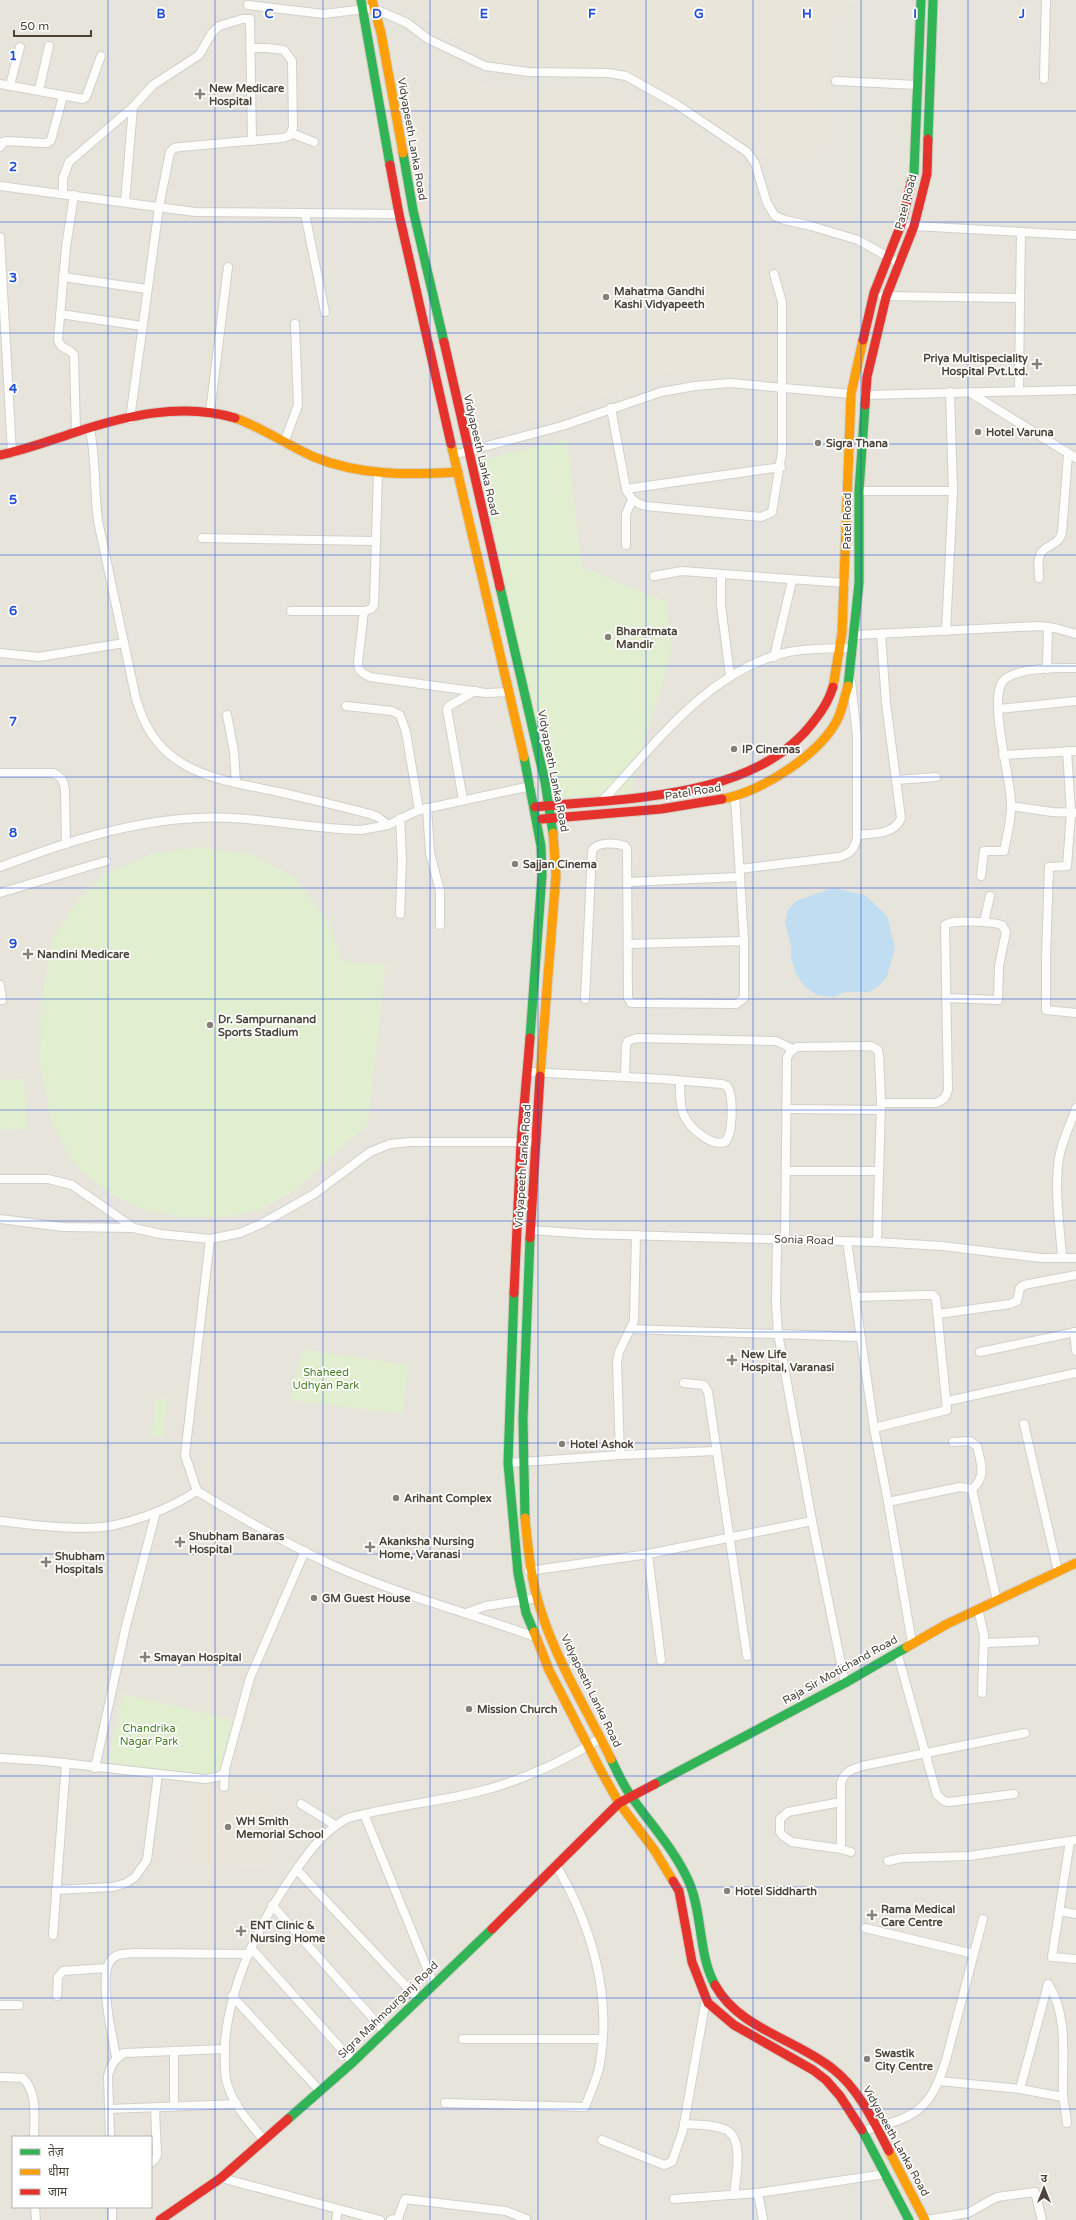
<svg xmlns="http://www.w3.org/2000/svg" width="1076" height="2220" font-family="'Varela Round','Noto Sans Devanagari',sans-serif">
	<style>
		.residential { fill: #e7e4dc; fill-rule: evenodd }
		.education { fill: #eae5da }
		.green { fill: #e1eecf }
		.water { fill: #c0ddf1 }
		.lines { fill: none; stroke-linecap: round; stroke-linejoin: round }
		.street-casing { stroke: #d2d0cb; stroke-width: 10 }
		.fast-casing { stroke: #d3cfc5; stroke-width: 11 }
		.slow-casing { stroke: #d3cfc5; stroke-width: 11 }
		.jam-casing { stroke: #d3cfc5; stroke-width: 11 }
		.street { stroke: #fdfdfc; stroke-width: 8 }
		.fast { stroke: #30b455; stroke-width: 9 }
		.slow { stroke: #ff9f0a; stroke-width: 9 }
		.jam { stroke: #e5322d; stroke-width: 9 }
		.grid { fill: none; stroke: #1d4ed8; stroke-width: 1; stroke-opacity: 0.55 }
		.poi-dot { fill: #868178; stroke: #fff; stroke-width: 1.5 }
		.labels { text-anchor: middle; dominant-baseline: central; stroke-width: 3.5; stroke-linejoin: round; paint-order: stroke }
		.poi-label { font-size: 11px; font-weight: bold; fill: #4b4439; stroke: #fff; text-anchor: start }
		.street-label { font-size: 11px; fill: #4b4439; stroke: #fff }
		.park-label { font-size: 11px; fill: #4a7f2a; stroke: #fff }
		.grid-label { font-size: 13px; text-anchor: middle; font-weight: bold; fill: #1d4ed8; stroke: #fff; stroke-width: 3.5; stroke-linejoin: round; paint-order: stroke }
	</style>
	<rect width="100%" height="100%" fill="#f4f2ee"/>
	<path class="residential" d="M0,0h1076v2220h-1076zM13,2137h138v70h-138z"/>
	<g class="education">
		<path d="M404,0h463l-31,4 -19,153 -64,-3 -118,-79 -104,-7 -38,-4z"/>
		<path d="M432,85h47l39,5 55,-1 44,5 61,25 40,37 31,23 42,203 -122,-12 -110,40 -89,25 -79,-336z"/>
		<path d="M195,1788l71,5 -5,74 -71,-5z"/>
	</g>
	<g class="green">
		<path d="M567,440l15,127 84,35 6,49 -43,144 -84,3 -65,-338z"/>
		<path d="M199,847l54,8 39,21 36,44 14,41 44,3 -18,160 -74,67 -33,18 -35,8h-42l-40,-7 -33,-16 -31,-24 -15,-21 -14,-30 -11,-55 1,-63 11,-61 26,-40 27,-26 46,-20z"/>
		<path d="M24,1079l3,50 -27,1v-50z"/>
		<path d="M302,1349l106,16 -5,49 -113,-14z"/>
		<path d="M155,1398l12,1 -3,38 -12,-1z"/>
		<path d="M124,1694l110,26 -13,50 -12,6 -102,-13z"/>
	</g>
	<path class="water" d="M833,888l32,7 22,21 8,32 -8,28 -7,9 -11,7h-24l-12,5 -16,-2 -12,-8 -9,-13 -5,-16v-12l-6,-23 3,-13 8,-9z"/>
	<g class="lines">
		<g class="street-casing">
			<g id="street">
				<path d="M248,5l76,9 49,-6 34,15 21,16 57,27 43,6 80,1 18,3 50,28 71,48 8,11 12,40 8,13 10,4 26,6 47,14 41,23"/>
				<path d="M1044,79l2,-79"/>
				<path d="M836,81l81,4"/>
				<path d="M0,84l83,15 3,-2 15,-41"/>
				<path d="M10,85l10,-38"/>
				<path d="M39,90l10,-44"/>
				<path d="M291,133l23,9"/>
				<path d="M0,147l3,-5 4,-1 35,2h5l4,-3 12,-44"/>
				<path d="M0,186l195,26 204,2"/>
				<path d="M63,194v-16l6,-16 64,-55"/>
				<path d="M74,195l-8,52 -8,93 3,6 9,5 4,4 2,77"/>
				<path d="M125,202l8,-95 20,-22 46,-30 13,-22 7,-7 23,-7h8l2,122"/>
				<path d="M305,214l20,98"/>
				<path d="M902,222l12,4 162,9"/>
				<path d="M0,237l12,216"/>
				<path d="M63,277l84,12"/>
				<path d="M883,296l137,2 -1,93"/>
				<path d="M1020,298l1,-66"/>
				<path d="M60,314l82,12"/>
				<path d="M969,392l107,66"/>
				<path d="M864,395l212,-5"/>
				<path d="M611,408l15,81c5,10 8,14 20,17l115,11 11,-5 10,-60v-150l-8,-28"/>
				<path d="M210,412l18,-145"/>
				<path d="M130,419l29,-212 11,-55 4,-4 6,-1 102,-9 7,-2 4,-8 -1,-67 -8,-11 -17,-2h-17"/>
				<path d="M90,429c6,30 4,61 8,92l38,178c7,22 15,39 32,54 29,26 74,31 111,39 30,7 61,14 91,22l8,3 10,8"/>
				<path d="M284,443l14,-38 -3,-81"/>
				<path d="M453,455l109,-29 99,-34 34,-6 35,-3 121,11"/>
				<path d="M626,489l155,-22"/>
				<path d="M859,491h94"/>
				<path d="M202,538l173,3"/>
				<path d="M626,545v-31l6,-14"/>
				<path d="M721,574v31l9,71"/>
				<path d="M654,576l28,-5 163,12"/>
				<path d="M1039,578c0,-7 -2,-17 1,-23 4,-11 19,-8 22,-23l6,-77"/>
				<path d="M291,611h73l7,-2 3,-4 4,-133"/>
				<path d="M364,611l-6,51c0,9 4,11 12,15l116,16 23,-1"/>
				<path d="M946,631l7,-140 -3,-99"/>
				<path d="M855,635l184,-9 16,2 21,6"/>
				<path d="M0,653l39,4 85,-14"/>
				<path d="M774,657l18,-76"/>
				<path d="M1047,669l1,-42"/>
				<path d="M346,706l46,5 8,4 6,17 13,78"/>
				<path d="M999,709l77,-8"/>
				<path d="M227,715l7,37 2,31"/>
				<path d="M1067,751l4,62 -4,53 -18,1 -3,90v53l30,3"/>
				<path d="M1003,755l73,-4"/>
				<path d="M0,773h53c9,4 11,8 12,18l1,53"/>
				<path d="M896,780l40,-3"/>
				<path d="M463,800l-16,-91 2,-3 26,-15"/>
				<path d="M603,800c52,-55 104,-128 181,-147 20,-5 40,-4 61,-5"/>
				<path d="M1011,806l41,6 24,1"/>
				<path d="M427,808l3,45 10,38v34"/>
				<path d="M857,835c16,-2 38,0 44,-17l-15,-115 -5,-69"/>
				<path d="M0,867c63,-24 129,-46 197,-49 55,-3 109,11 164,12l27,-5 31,-15 112,-24"/>
				<path d="M740,869l99,-12c12,-3 16,-9 18,-20v-101l-6,-54"/>
				<path d="M981,876l3,-25h20c3,-16 8,-32 7,-48 0,-25 -24,-107 -7,-123 14,-13 54,-12 72,-12"/>
				<path d="M628,882l111,-5"/>
				<path d="M0,893l106,-32"/>
				<path d="M400,914l2,-55 -2,-41"/>
				<path d="M984,922l6,-26"/>
				<path d="M628,944l116,-3"/>
				<path d="M0,985l2,15"/>
				<path d="M585,999l7,-148c4,-10 25,-8 33,-5l2,3 1,149 3,5 105,1 8,-6v-57l-9,-144"/>
				<path d="M528,1072l135,7 59,5 5,2c7,10 6,48 -2,56 -8,2 -13,0 -21,-5 -24,-16 -24,-29 -24,-56"/>
				<path d="M625,1077l1,-32 2,-4 9,-3 139,3 17,8"/>
				<path d="M881,1103h55c8,-3 10,-6 12,-13l-3,-165c7,-6 47,-3 57,0l4,7 -7,34 -1,34 -52,-2"/>
				<path d="M786,1109l94,1"/>
				<path d="M786,1171h93"/>
				<path d="M0,1179h48l24,6 62,43 26,6 50,5 30,-6 21,-9 53,-30 56,-42 20,-8 20,-2h125"/>
				<path d="M0,1219l63,8 71,1"/>
				<path d="M531,1230l56,4 290,8 65,4 99,12h35"/>
				<path d="M636,1235l-2,86 -15,31 -2,10 3,93 96,-4"/>
				<path d="M777,1239l-1,65 2,29 34,188 33,162"/>
				<path d="M785,1240l2,-182 3,-6 7,-5 74,-1 7,4 1,5 2,48 -4,139"/>
				<path d="M847,1242l27,186 14,74 24,141"/>
				<path d="M1062,1258c-2,-32 -8,-67 -3,-100 3,-17 11,-33 17,-50"/>
				<path d="M855,1297l71,-2h7l3,4 11,111 -73,18"/>
				<path d="M938,1314l72,-10 7,-3 3,-13 4,-3 52,-10"/>
				<path d="M631,1329l229,8"/>
				<path d="M1074,1332l2,19"/>
				<path d="M980,1352l96,-20"/>
				<path d="M684,1383l20,2 4,7 39,264"/>
				<path d="M948,1401l128,-28"/>
				<path d="M1024,1424l34,147"/>
				<path d="M953,1442l17,-1 7,5c4,17 10,31 -5,43"/>
				<path d="M508,1463l112,-8"/>
				<path d="M197,1491l-12,-36 25,-216"/>
				<path d="M888,1502l72,-15 12,2 25,112"/>
				<path d="M0,1521c30,4 81,10 110,5 30,-6 62,-19 87,-35 43,26 88,52 133,73 66,30 137,48 205,73"/>
				<path d="M648,1554l13,106"/>
				<path d="M529,1571l119,-17 164,-33"/>
				<path d="M978,1609l6,26 -2,58"/>
				<path d="M466,1613l20,-7 52,-8"/>
				<path d="M984,1643l51,-2"/>
				<path d="M897,1652l40,143 7,6 5,1 65,-8"/>
				<path d="M0,1758l45,3 160,18 12,-2 7,-4 26,-95 55,-127"/>
				<path d="M95,1768l31,-142 30,-114"/>
				<path d="M224,1787l1,-17"/>
				<path d="M841,1802l-53,10 -8,7v13l3,4 9,6 49,7"/>
				<path d="M301,1804l34,21"/>
				<path d="M364,1814l69,169"/>
				<path d="M1070,1841l-18,116 24,2"/>
				<path d="M851,1852l-10,-3v-66c3,-11 11,-14 21,-17l163,-33"/>
				<path d="M888,1861l14,-3 67,-2 107,-16"/>
				<path d="M297,1870l120,128"/>
				<path d="M56,1890l57,-3 13,-4 9,-6 12,-17 11,-86"/>
				<path d="M272,1905l112,126"/>
				<path d="M1060,1911l16,3"/>
				<path d="M865,1928l109,26"/>
				<path d="M53,1935l13,-172"/>
				<path d="M251,1948l102,114"/>
				<path d="M1048,1984c21,31 14,76 15,111 1,9 3,19 4,28"/>
				<path d="M57,1996l1,-19 5,-6 44,-3"/>
				<path d="M232,1996l88,95"/>
				<path d="M0,2005h19"/>
				<path d="M463,2039h139"/>
				<path d="M174,2051v56"/>
				<path d="M116,2057c-3,-19 -20,-86 -3,-99 5,-5 14,-4 21,-5l115,1"/>
				<path d="M0,2077l23,1c15,15 11,40 11,59"/>
				<path d="M939,2081l81,8 43,8"/>
				<path d="M1020,2089l28,-105"/>
				<path d="M445,2103l140,4c5,-14 13,-29 15,-44 12,-69 -9,-139 -44,-198"/>
				<path d="M109,2109l128,-5"/>
				<path d="M684,2124c13,1 28,0 40,5 21,7 12,48 10,66"/>
				<path d="M862,2131c52,-14 67,-17 84,-71l37,-141"/>
				<path d="M110,2137l-2,-61c3,-11 6,-17 16,-23l101,-4"/>
				<path d="M264,2140c-15,-18 -33,-37 -38,-61 -2,-12 -1,-25 -1,-36 5,-61 33,-117 67,-167 16,-23 31,-45 56,-58 44,-12 89,-16 133,-27 42,-11 83,-30 120,-53"/>
				<path d="M602,2140l62,25 8,-3 11,-32 23,-131"/>
				<path d="M151,2163l4,-4 2,-4 -2,-47"/>
				<path d="M221,2178l159,42"/>
				<path d="M758,2193l127,-19"/>
				<path d="M674,2199l84,-6 5,27"/>
				<path d="M35,2207l1,13"/>
				<path d="M112,2207v13"/>
				<path d="M336,2220l2,-10"/>
				<path d="M391,2220l7,-2 7,-19 101,12 20,8"/>
				<path d="M927,2220l41,-7 29,-16 38,-5 7,28"/>
			</g>
		</g>
		<g class="fast-casing">
			<g id="fast">
				<path d="M361,0l29,165"/>
				<path d="M928,139l5,-139"/>
				<path d="M403,153l10,57 31,132"/>
				<path d="M911,183l3,-10 7,-173"/>
				<path d="M500,587l45,195 8,51"/>
				<path d="M848,686l11,-103v-92l6,-86"/>
				<path d="M524,757l17,89 1,29 -12,163"/>
				<path d="M514,1293l-6,170 10,110 8,40 8,19"/>
				<path d="M525,1518l-2,-99 7,-181"/>
				<path d="M611,1759c6,13 12,26 20,37 20,29 44,54 58,86 14,33 9,72 26,103"/>
				<path d="M655,1784l190,-101 62,-36"/>
				<path d="M288,2119l65,-57 139,-133"/>
				<path d="M862,2130l47,90"/>
			</g>
		</g>
		<g class="slow-casing">
			<g id="slow">
				<path d="M372,0l9,33 22,120"/>
				<path d="M235,418c28,10 52,27 79,39 46,19 96,18 144,15"/>
				<path d="M451,444l73,313"/>
				<path d="M833,687l9,-54 9,-239 12,-54"/>
				<path d="M722,799c38,-6 101,-46 117,-83 4,-10 6,-21 9,-30"/>
				<path d="M540,1076l16,-201 -3,-42"/>
				<path d="M525,1518c3,31 6,63 16,93 16,51 46,99 70,148"/>
				<path d="M534,1632l15,38 52,101 18,32 36,48 18,30"/>
				<path d="M907,1647l40,-23 129,-61"/>
				<path d="M889,2151l36,69"/>
			</g>
		</g>
		<g class="jam-casing">
			<g id="jam">
				<path d="M390,165l9,49 52,230"/>
				<path d="M863,340l11,-47 28,-71 9,-39"/>
				<path d="M444,342l56,245"/>
				<path d="M865,405l2,-28 19,-80 28,-71 13,-52 1,-35"/>
				<path d="M0,455c25,-5 49,-14 73,-22 51,-17 109,-31 162,-15"/>
				<path d="M535,807c89,-9 221,-7 279,-86 9,-11 15,-21 19,-34"/>
				<path d="M542,819l119,-10 61,-10"/>
				<path d="M530,1238l10,-162"/>
				<path d="M514,1293l7,-151 9,-104"/>
				<path d="M673,1881l6,10 13,71 16,41 26,22 79,45 13,10 14,16 22,34"/>
				<path d="M492,1929l127,-126 36,-19"/>
				<path d="M715,1985c24,44 81,54 118,84 26,20 41,53 56,82"/>
				<path d="M160,2220l61,-42 67,-59"/>
			</g>
		</g>
		<use href="#street" class="street"/>
		<use href="#fast" class="fast"/>
		<use href="#slow" class="slow"/>
		<use href="#jam" class="jam"/>
	</g>
	<path class="grid" d="M108,0v2137M215,0v2220M323,0v2220M430,0v2220M538,0v2220M646,0v2220M753,0v2220M861,0v2220M968,0v2220M0,111h1076M0,222h1076M0,333h1076M0,444h1076M0,555h1076M0,666h1076M0,777h1076M0,888h1076M0,999h1076M0,1110h1076M0,1221h1076M0,1332h1076M0,1443h1076M0,1554h1076M0,1665h1076M0,1776h1076M0,1887h1076M0,1998h1076M0,2109h1076M108,2207v13"/>
	<g class="poi-dot">
		<path d="M198 88h4v4h4v4h-4v4h-4v-4h-4v-4h4z"/>
		<circle cx="606" cy="297" r="4"/>
		<path d="M1035 358h4v4h4v4h-4v4h-4v-4h-4v-4h4z"/>
		<circle cx="978" cy="432" r="4"/>
		<circle cx="818" cy="443" r="4"/>
		<circle cx="608" cy="637" r="4"/>
		<circle cx="734" cy="749" r="4"/>
		<circle cx="515" cy="864" r="4"/>
		<path d="M26 948h4v4h4v4h-4v4h-4v-4h-4v-4h4z"/>
		<circle cx="210" cy="1025" r="4"/>
		<path d="M730 1354h4v4h4v4h-4v4h-4v-4h-4v-4h4z"/>
		<circle cx="562" cy="1444" r="4"/>
		<circle cx="396" cy="1498" r="4"/>
		<path d="M178 1536h4v4h4v4h-4v4h-4v-4h-4v-4h4z"/>
		<path d="M368 1541h4v4h4v4h-4v4h-4v-4h-4v-4h4z"/>
		<path d="M44 1556h4v4h4v4h-4v4h-4v-4h-4v-4h4z"/>
		<circle cx="314" cy="1598" r="4"/>
		<path d="M143 1651h4v4h4v4h-4v4h-4v-4h-4v-4h4z"/>
		<circle cx="469" cy="1709" r="4"/>
		<circle cx="228" cy="1827" r="4"/>
		<circle cx="727" cy="1891" r="4"/>
		<path d="M870 1909h4v4h4v4h-4v4h-4v-4h-4v-4h4z"/>
		<path d="M239 1925h4v4h4v4h-4v4h-4v-4h-4v-4h4z"/>
		<circle cx="867" cy="2059" r="4"/>
	</g>
	<g class="labels">
		<g class="poi-label">
			<text x="209" y="88">New Medicare<tspan x="209" dy="13">Hospital</tspan></text>
			<text x="614" y="291">Mahatma Gandhi<tspan x="614" dy="13">Kashi Vidyapeeth</tspan></text>
			<text x="1028" y="358" text-anchor="end">Priya Multispeciality<tspan x="1028" dy="13">Hospital Pvt.Ltd.</tspan></text>
			<text x="986" y="432">Hotel Varuna</text>
			<text x="826" y="443">Sigra Thana</text>
			<text x="616" y="631">Bharatmata<tspan x="616" dy="13">Mandir</tspan></text>
			<text x="742" y="749">IP Cinemas</text>
			<text x="523" y="864">Sajjan Cinema</text>
			<text x="37" y="954">Nandini Medicare</text>
			<text x="218" y="1019">Dr. Sampurnanand<tspan x="218" dy="13">Sports Stadium</tspan></text>
			<text x="741" y="1354">New Life<tspan x="741" dy="13">Hospital, Varanasi</tspan></text>
			<text x="570" y="1444">Hotel Ashok</text>
			<text x="404" y="1498">Arihant Complex</text>
			<text x="189" y="1536">Shubham Banaras<tspan x="189" dy="13">Hospital</tspan></text>
			<text x="379" y="1541">Akanksha Nursing<tspan x="379" dy="13">Home, Varanasi</tspan></text>
			<text x="55" y="1556">Shubham<tspan x="55" dy="13">Hospitals</tspan></text>
			<text x="322" y="1598">GM Guest House</text>
			<text x="154" y="1657">Smayan Hospital</text>
			<text x="477" y="1709">Mission Church</text>
			<text x="236" y="1821">WH Smith<tspan x="236" dy="13">Memorial School</tspan></text>
			<text x="735" y="1891">Hotel Siddharth</text>
			<text x="881" y="1909">Rama Medical<tspan x="881" dy="13">Care Centre</tspan></text>
			<text x="250" y="1925">ENT Clinic &amp;<tspan x="250" dy="13">Nursing Home</tspan></text>
			<text x="875" y="2053">Swastik<tspan x="875" dy="13">City Centre</tspan></text>
		</g>
		<g class="street-label">
			<text transform="translate(412 139) rotate(80)">Vidyapeeth Lanka Road</text>
			<text transform="translate(906 202) rotate(-75)">Patel Road</text>
			<text transform="translate(481 455) rotate(77)">Vidyapeeth Lanka Road</text>
			<text transform="translate(847 521) rotate(-90)">Patel Road</text>
			<text transform="translate(553 771) rotate(79)">Vidyapeeth Lanka Road</text>
			<text transform="translate(693 792) rotate(-9)">Patel Road</text>
			<text transform="translate(523 1166) rotate(-86)">Vidyapeeth Lanka Road</text>
			<text transform="translate(804 1240) rotate(2)">Sonia Road</text>
			<text transform="translate(840 1670) rotate(-29)">Raja Sir Motichand Road</text>
			<text transform="translate(591 1691) rotate(64)">Vidyapeeth Lanka Road</text>
			<text transform="translate(388 2010) rotate(-44)">SIgra Mahmourganj Road</text>
			<text transform="translate(896 2141) rotate(61)">Vidyapeeth Lanka Road</text>
		</g>
		<g class="park-label">
			<text x="326" y="1372">Shaheed<tspan x="326" dy="13">Udhyan Park</tspan></text>
			<text x="149" y="1728">Chandrika<tspan x="149" dy="13">Nagar Park</tspan></text>
		</g>
	</g>
	<g class="grid-label">
		<text x="161" y="18">B</text>
		<text x="269" y="18">C</text>
		<text x="377" y="18">D</text>
		<text x="484" y="18">E</text>
		<text x="592" y="18">F</text>
		<text x="699" y="18">G</text>
		<text x="807" y="18">H</text>
		<text x="915" y="18">I</text>
		<text x="1022" y="18">J</text>
		<text x="13" y="60">1</text>
		<text x="13" y="171">2</text>
		<text x="13" y="282">3</text>
		<text x="13" y="393">4</text>
		<text x="13" y="504">5</text>
		<text x="13" y="615">6</text>
		<text x="13" y="726">7</text>
		<text x="13" y="837">8</text>
		<text x="13" y="948">9</text>
	</g>
	<rect x="12" y="2136" width="140" height="72" fill="#ffffff" stroke="#b7b4b0"/>
	<rect x="20" y="2149" width="20" height="6" fill="#30b455" stroke="#b7b4b0"/>
	<text x="48" y="2156" font-size="12" fill="#4b4439">तेज़</text>
	<rect x="20" y="2169" width="20" height="6" fill="#ff9f0a" stroke="#b7b4b0"/>
	<text x="48" y="2176" font-size="12" fill="#4b4439">धीमा</text>
	<rect x="20" y="2189" width="20" height="6" fill="#e5322d" stroke="#b7b4b0"/>
	<text x="48" y="2196" font-size="12" fill="#4b4439">जाम</text>
	<g transform="translate(1044 2188)" stroke="#ffffff" stroke-width="3" paint-order="stroke">
	<path d="M0-3L7 15L0 10L-7 15Z" fill="#4b4439"/>
	<text y="-6" font-size="11" font-weight="bold" text-anchor="middle" fill="#4b4439">उ</text>
	</g>
	<path d="M14 30v6h77v-6" fill="none" stroke="#4b4439" stroke-width="2"/>
	<text x="20" y="30" font-size="12" fill="#4b4439" stroke="#ffffff" stroke-width="3" paint-order="stroke">50 m</text>
</svg>
